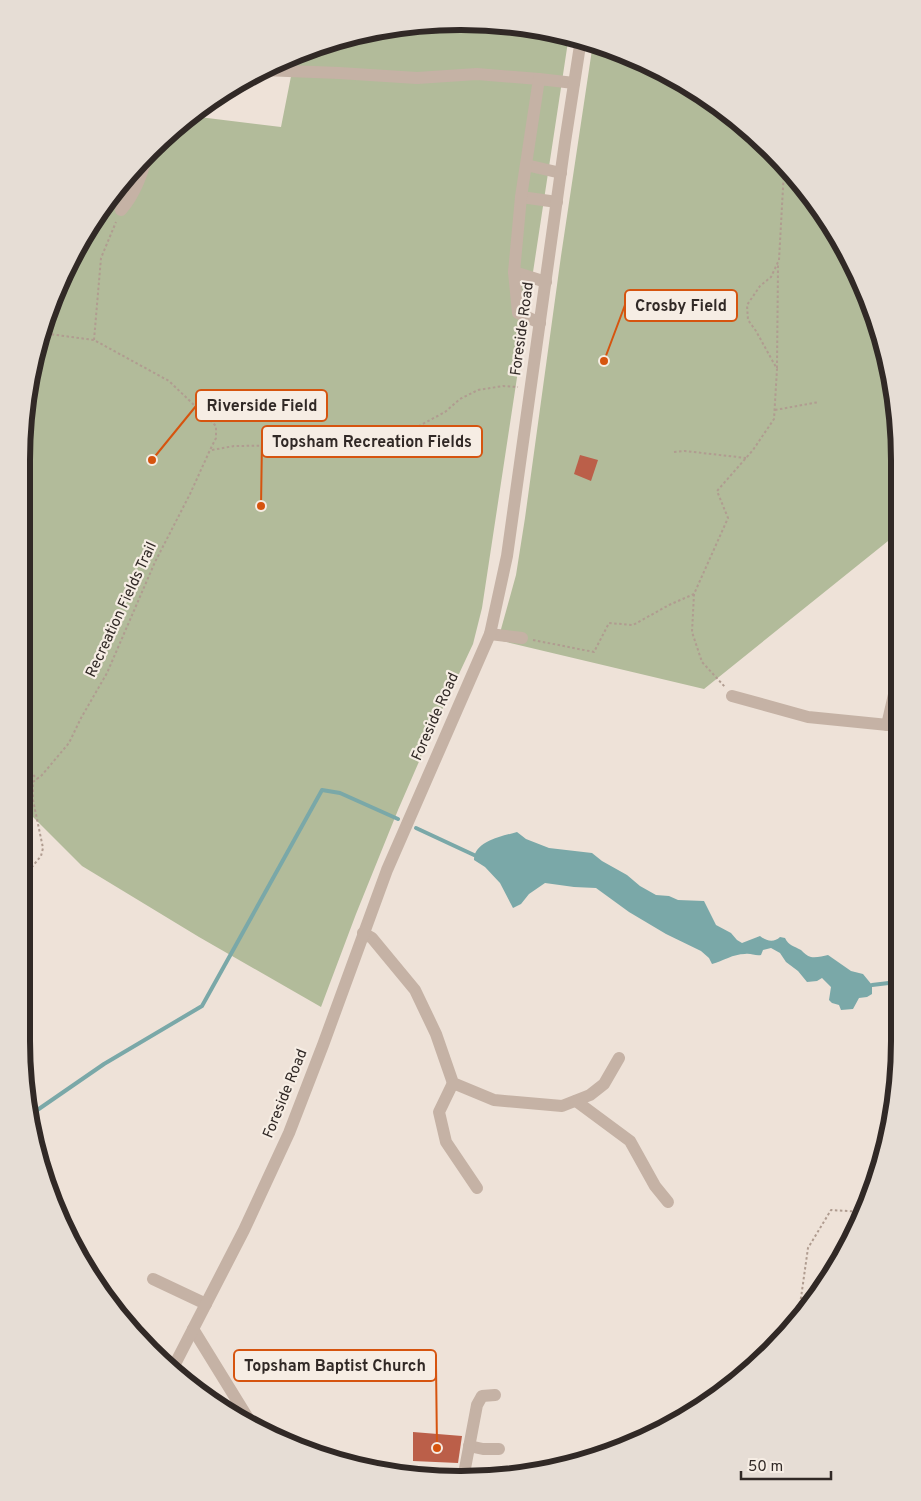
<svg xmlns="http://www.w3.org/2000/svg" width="921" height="1501" font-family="Overpass,sans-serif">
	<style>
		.green { fill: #b2bb9a }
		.water { fill: #7aa8a8 }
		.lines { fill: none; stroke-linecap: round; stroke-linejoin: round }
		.stream { stroke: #7aa8a8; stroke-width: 4 }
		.building { fill: #bb5f49 }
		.path { stroke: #b09c90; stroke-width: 2; stroke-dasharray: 2.5 2.5; stroke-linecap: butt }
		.minor { stroke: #c5b2a5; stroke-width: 12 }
		.labels { text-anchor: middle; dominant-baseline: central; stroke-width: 4.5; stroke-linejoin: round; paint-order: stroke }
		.street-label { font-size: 15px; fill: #312926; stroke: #f6ede4 }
		.rim { fill: none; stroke: #312926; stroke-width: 6 }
		.leader { fill: none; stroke: #d6540f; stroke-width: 2 }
		.callout-dot { fill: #d6540f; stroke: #f6ede4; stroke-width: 2 }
		.callout { fill: #f6ede4; stroke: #d6540f; stroke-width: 2 }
		.callout-label { font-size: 16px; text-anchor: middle; font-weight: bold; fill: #312926 }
	</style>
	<rect width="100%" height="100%" fill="#eee2d8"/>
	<g class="green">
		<path d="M489,22l80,13 -87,573 -9,36 -39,83 -36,83 -42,104 -35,93 -122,-70 -117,-71 -59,-59 2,-404 30,-110 57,-100 59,-63 20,-14 90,11 14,-71 24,-11 84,-20z"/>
		<path d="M593,43l62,23 73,46 63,59 50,70 44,106 14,84 -1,102 -194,156 -206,-49 18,-65 9,-57 36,-262z"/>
	</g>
	<path class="water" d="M517,832l9,7 23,9 43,5 10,8 25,14 13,11 16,9 13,1 9,4 26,1 12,24 15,8 6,7 5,3 18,-7c6,5 14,7 20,1l5,1c4,8 9,8 16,12 3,3 6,6 10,7 5,1 12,-1 17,-2l23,16 12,3 9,11v9l-5,3 -8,1 -6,11 -12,1 -2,-5 -7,-2 -3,-3 2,-13 -9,-9 -5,3 -10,1 -9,-11 -12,-9 -6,-9 -9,-5 -8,2 -2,5c-6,1 -10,-2 -16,-1 -12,0 -22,7 -33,10l-3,-6 -8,-7 -35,-17 -37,-22 -33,-24 -22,-1 -29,-4 -16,11 -8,10 -8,4 -13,-25 -15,-16 -11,-7c0,-19 29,-24 43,-28z"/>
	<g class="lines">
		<g class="stream">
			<path d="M416,828l58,27"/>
			<path d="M872,985l25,-3"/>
			<path d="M33,1113l71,-49 98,-58 120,-216 18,3 58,26"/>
		</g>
	</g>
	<g class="building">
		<path d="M580,455l18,5 -7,21 -17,-7z"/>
		<path d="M413,1432l49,4 -4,27 -45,-2z"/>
	</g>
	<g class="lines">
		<g class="path">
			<path d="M94,340l7,-82 15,-36"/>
			<path d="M777,368l1,-103"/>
			<path d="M775,410l44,-8"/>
			<path d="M212,450l22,-4 92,-1 26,-6h25l27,-5 41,-22 15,-13 18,-9 25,-4 15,1"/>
			<path d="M674,452l11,-1 61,7"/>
			<path d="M694,594l-2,38 10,30 23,25"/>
			<path d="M533,640l61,12 15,-29 24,2 36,-20 25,-11 34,-76 -11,-27 36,-41 21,-31 3,-50 -21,-38 -8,-11 -1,-15 13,-19 11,-9 8,-17 5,-90 -2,-7"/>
			<path d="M23,764l14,15"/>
			<path d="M22,879l19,-23 2,-8 -10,-48v-18l9,-7 27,-32 12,-25 26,-45 48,-111 35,-68 20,-44 6,-12v-12l-47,-45 -75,-41 -45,-6 -6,3"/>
			<path d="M798,1319l10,-71 23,-38 33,2"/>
		</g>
		<g class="minor">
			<path d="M263,70l76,3 78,5 60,-4 62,5"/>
			<path d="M526,165l35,8"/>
			<path d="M521,197l36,5"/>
			<path d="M121,210c14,-16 20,-34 26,-54"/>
			<path d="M514,272l32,10"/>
			<path d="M540,323l-22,-10 -4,-41 7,-75 18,-118 35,4"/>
			<path d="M490,634l32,4"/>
			<path d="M732,696l76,21 90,9"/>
			<path d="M887,725l11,-48"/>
			<path d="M363,933l9,5 43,52 21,44 17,49 41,17 68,6 28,-11 14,-11 15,-26"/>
			<path d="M453,1083l-14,29 7,30 31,46"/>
			<path d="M576,1101l54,40 25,45 13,16"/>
			<path d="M153,1279l53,25"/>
			<path d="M193,1329l58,94"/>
			<path d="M174,1366l70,-136 45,-97 34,-88 64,-175 103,-236 17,-78 58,-414 16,-103"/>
			<path d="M469,1446l14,3h16"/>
			<path d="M463,1479l14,-74 5,-9 13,-1"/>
		</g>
	</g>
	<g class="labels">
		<g class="street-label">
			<text transform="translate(523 329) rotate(-82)">Foreside Road</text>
			<text transform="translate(122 610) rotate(-65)">Recreation Fields Trail</text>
			<text transform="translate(436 717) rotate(-66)">Foreside Road</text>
			<text transform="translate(286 1094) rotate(-68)">Foreside Road</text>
		</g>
	</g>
	<path d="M0 0H921V1501H0ZM460 30H461A430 430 0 0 1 891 460V1041A430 430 0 0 1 461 1471H460A430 430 0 0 1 30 1041V460A430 430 0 0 1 460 30Z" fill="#e6ddd5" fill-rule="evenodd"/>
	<path class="rim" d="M460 30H461A430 430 0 0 1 891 460V1041A430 430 0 0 1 461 1471H460A430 430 0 0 1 30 1041V460A430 430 0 0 1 460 30Z"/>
	<path class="leader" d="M604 361L625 305M152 460L196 406M261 506L262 441M437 1448L436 1365"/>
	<g class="callout-dot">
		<circle cx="604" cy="361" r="5"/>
		<circle cx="152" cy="460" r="5"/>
		<circle cx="261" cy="506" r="5"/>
		<circle cx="437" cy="1448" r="5"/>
	</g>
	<g class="callout">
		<rect x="625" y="290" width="112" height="31" rx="5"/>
		<rect x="196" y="390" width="131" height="31" rx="5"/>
		<rect x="262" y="426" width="220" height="31" rx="5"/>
		<rect x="234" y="1350" width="202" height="31" rx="5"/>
	</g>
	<g class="callout-label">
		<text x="681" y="311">Crosby Field</text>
		<text x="262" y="411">Riverside Field</text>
		<text x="372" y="447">Topsham Recreation Fields</text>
		<text x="335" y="1371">Topsham Baptist Church</text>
	</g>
	<path d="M741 1471v8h90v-8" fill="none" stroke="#312926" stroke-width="2.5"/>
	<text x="748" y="1471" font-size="15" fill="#312926" stroke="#f6ede4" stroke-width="4" paint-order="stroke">50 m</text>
</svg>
